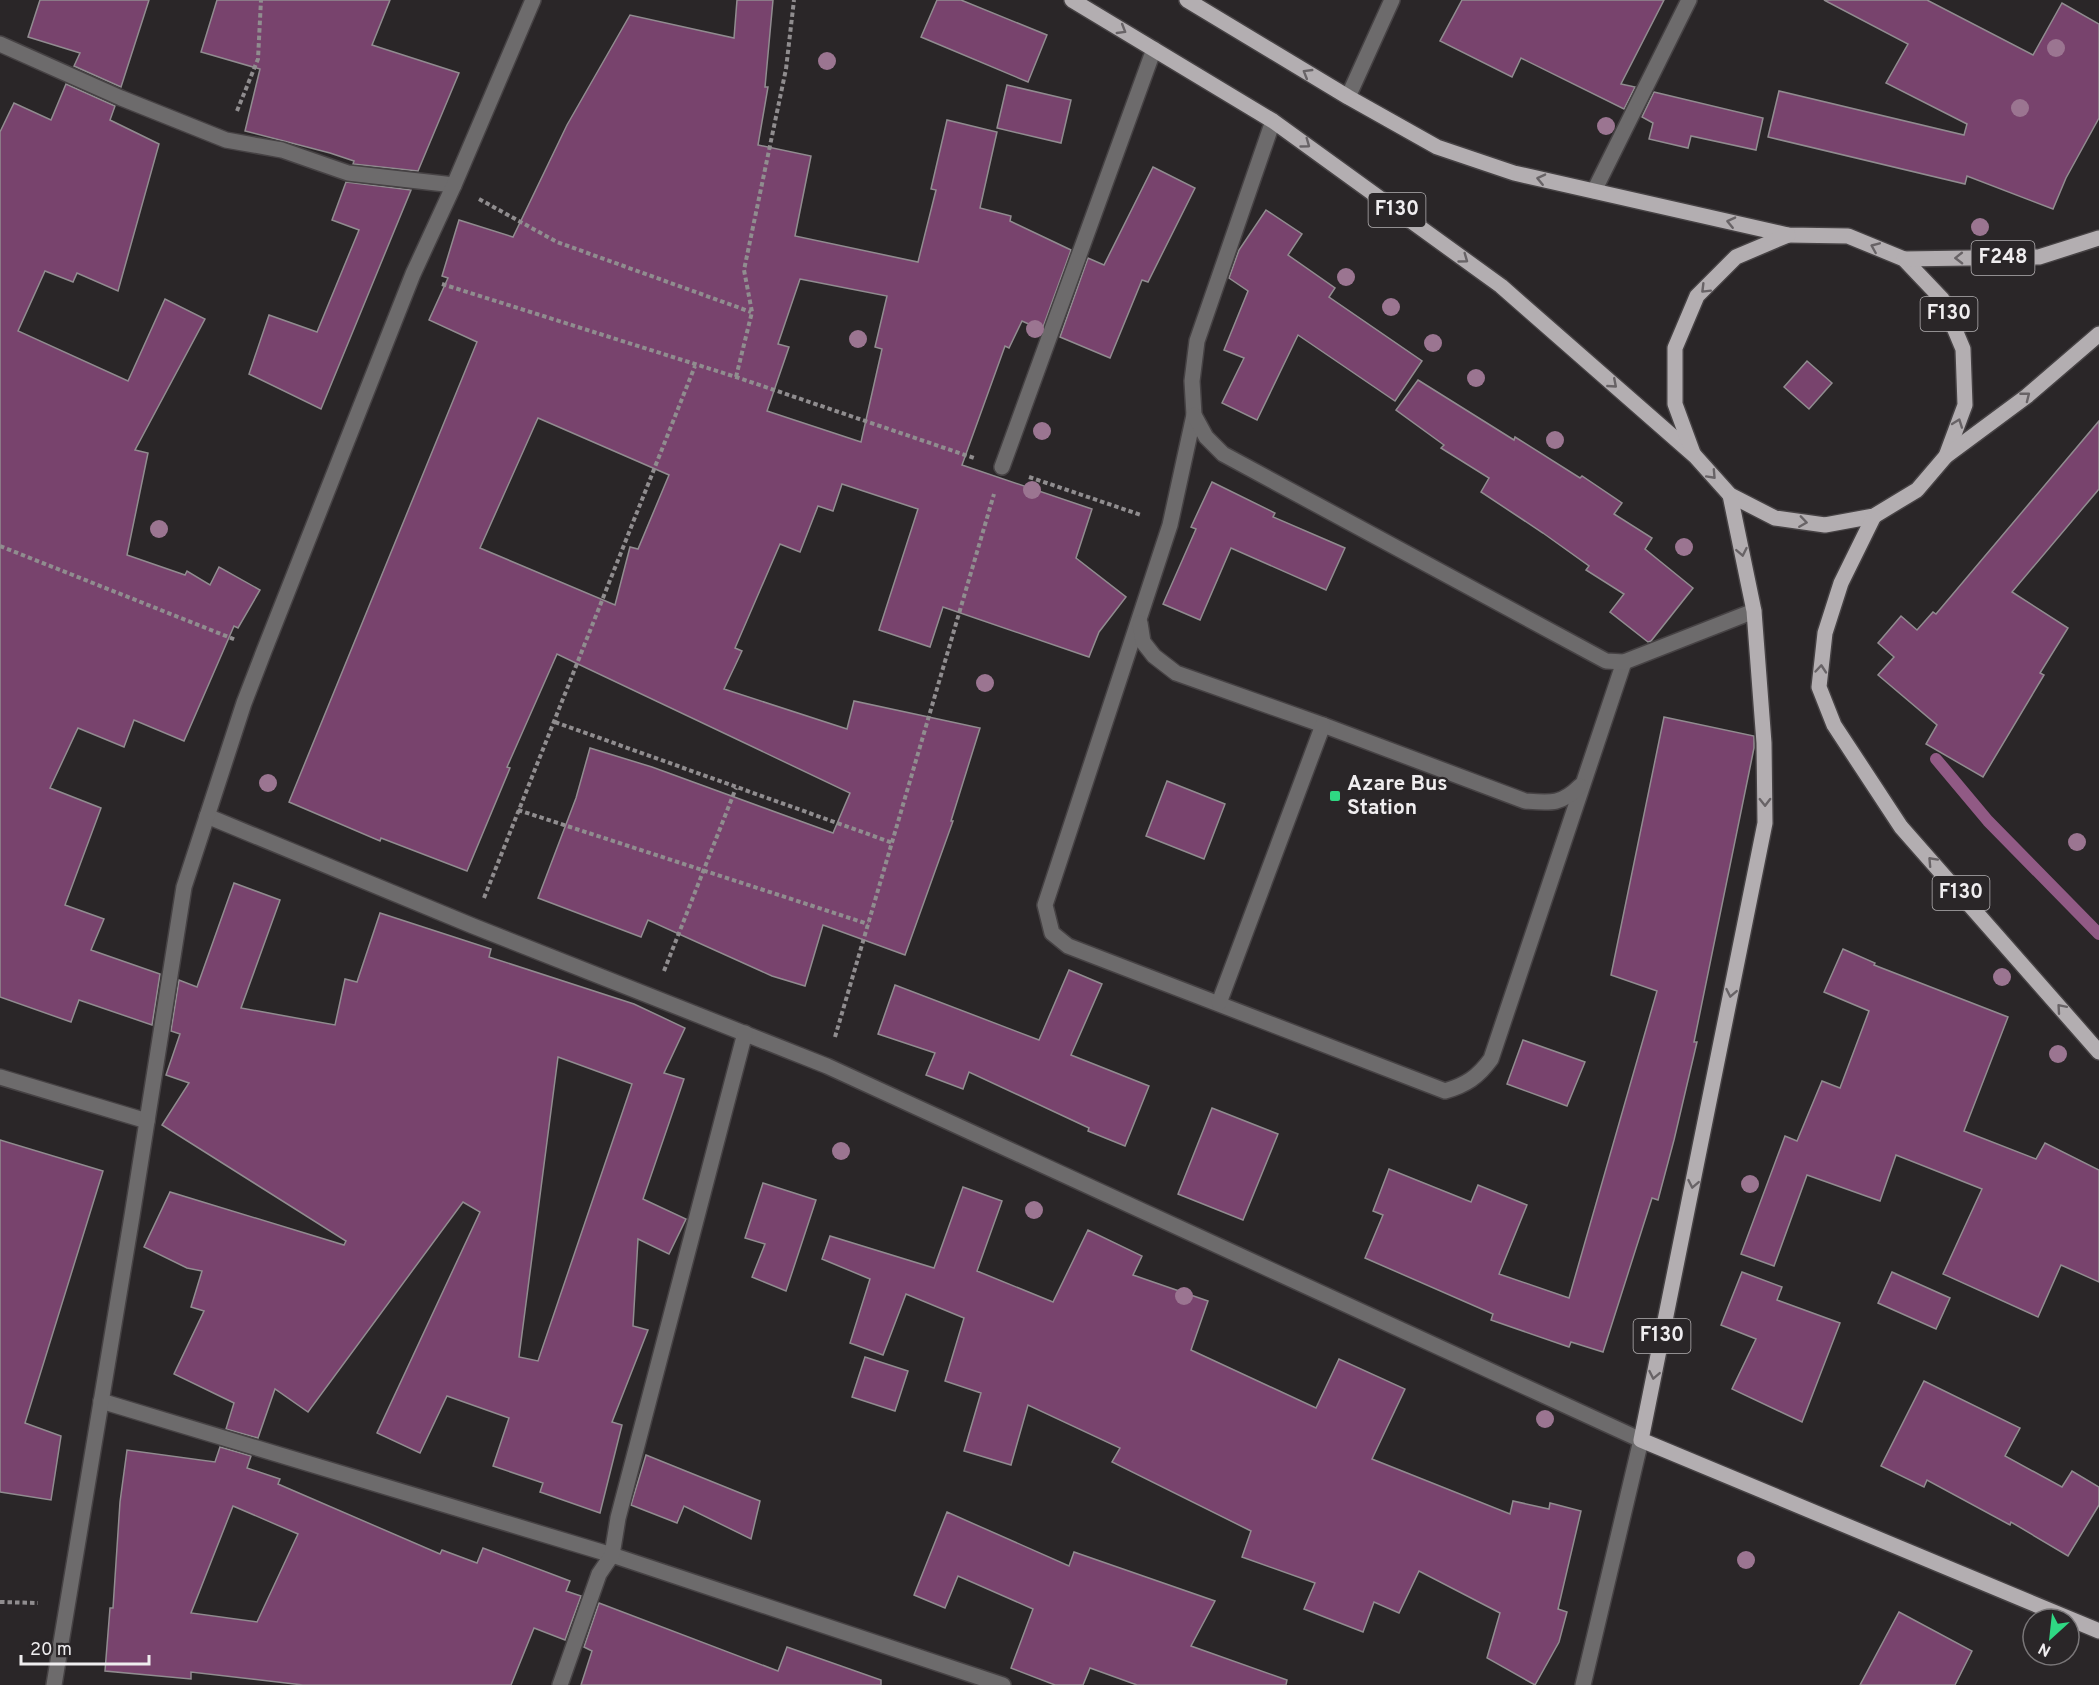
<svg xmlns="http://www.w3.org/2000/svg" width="2099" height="1685" font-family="Overpass,sans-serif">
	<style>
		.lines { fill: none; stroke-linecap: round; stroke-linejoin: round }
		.stream { stroke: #915a85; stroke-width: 12 }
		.building { fill: #78436d; stroke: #918c90; stroke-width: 1.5; fill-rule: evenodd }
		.service-casing { stroke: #464244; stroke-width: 18 }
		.minor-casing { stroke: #464244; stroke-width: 18 }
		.tertiary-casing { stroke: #464244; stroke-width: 18 }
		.primary-casing { stroke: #464244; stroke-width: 18 }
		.path { stroke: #908d8f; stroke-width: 4; stroke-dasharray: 4.5 3; stroke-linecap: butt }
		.service { stroke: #6d6b6c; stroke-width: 15 }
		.minor { stroke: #6d6b6c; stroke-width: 15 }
		.tertiary { stroke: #6d6b6c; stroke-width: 15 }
		.primary { stroke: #b3aeb1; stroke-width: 15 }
		.tree { fill: #9b7591 }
		.oneway { stroke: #686366 }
		.poi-dot { fill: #2fd883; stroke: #2a2628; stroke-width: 2 }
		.labels { text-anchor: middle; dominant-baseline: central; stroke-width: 4.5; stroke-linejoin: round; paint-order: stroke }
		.shield { fill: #2a2628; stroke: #b4b1b3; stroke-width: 1.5 }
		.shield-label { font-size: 20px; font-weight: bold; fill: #efedef }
		.poi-label { font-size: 21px; font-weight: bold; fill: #efedef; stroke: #2a2628; text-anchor: start }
	</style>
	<rect width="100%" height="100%" fill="#2a2628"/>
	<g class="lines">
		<path class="stream" d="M1936,759l52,62 111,113"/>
	</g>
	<g class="building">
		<path d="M40,0h109l-28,87 -47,-21 6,-13 -52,-16z"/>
		<path d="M217,0h173l-18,45 87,28 -41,98 -65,-7 1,-3 -24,-8 -85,-22 15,-62 -59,-17z"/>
		<path d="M737,0h36l-8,87h3l-10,58 53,11 -16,80 123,26 18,-72 -5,-1 16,-69 50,12 -17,76 31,8 -1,5 61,29 -29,80 -20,-9 -13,27 -4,-2 -43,119 130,44 -16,49 50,39 -27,35 -10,25 -146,-50 -13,40 -51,-17 39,-121 -76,-25 -9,27 -15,-5 -18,46 -20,-8 -45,104 7,3 -18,38 123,40 7,-28 126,27 -29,93h2l-48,134 -82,-30 -18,61 -33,-10 -124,-56 -7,17 -103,-39 38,-100 14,-50 62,19 181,66 17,-40 -293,-139 -50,113 3,1 -43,103 -86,-33 -1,3 -91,-39 188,-460 -48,-22 19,-42 -6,-2 17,-56 54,17 54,-112 63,-110 104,23zM800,279l87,17 -12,51 7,2 -21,93 -94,-31 22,-64 -11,-3zM538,418l131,57 -31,74 -8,-2 -15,58 -135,-57z"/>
		<path d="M937,0h24l86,35 -19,47 -107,-45z"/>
		<path d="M1462,0h202l-43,84 14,3 -11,22 -103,-51 -9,19 -72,-36z"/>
		<path d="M1824,0h103l106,55 29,-52 37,21v94l-33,60 -13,31 -86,-33 -2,8 -197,-47 11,-46 185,44 3,-11 -81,-41 22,-39z"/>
		<path d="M66,84l49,22 -5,14 49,24 -41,147 -41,-18 -4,9 -28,-11 -27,60 110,50 37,-82 40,20 -70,131 13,3 -21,102 58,20 2,-4 23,14 9,-18 41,23 -22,38 -4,-2 -50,115 -50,-21 -10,27 -46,-19 -28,60 51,20 -36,97 39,14 -13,31 69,24 -8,51 -73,-25 -8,22 -71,-25v-865l14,-29 37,17z"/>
		<path d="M1007,85l64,15 -10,43 -64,-15z"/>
		<path d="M1654,92l109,26 -7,32 -65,-14 -3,12 -39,-9 4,-16 -11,-6z"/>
		<path d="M1153,167l42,21 -47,94 -6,-2 -32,78 -50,-21 28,-79 16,7z"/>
		<path d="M346,182l65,8 -90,219 -72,-35 20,-59 48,17 42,-102 -27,-10z"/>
		<path d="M1266,210l36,24 -14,21 47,33 -6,9 93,64 -27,40 -97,-66 -41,85 -35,-17 22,-45 -20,-8 24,-59 -19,-13 10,-28z"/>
		<path d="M1807,361l25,22 -23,26 -25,-22z"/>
		<path d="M1418,380l96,60 1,-3 65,41 2,-2 40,27 -8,11 38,24 -7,11 48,39 -42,53 -3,1 -38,-30 14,-18 -38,-24 3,-4 -46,-33 -62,-41 8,-14 -48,-30 3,-3 -48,-35z"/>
		<path d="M2099,421v68l-87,103 56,36 -28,45 4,2 -61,102 -57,-33 11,-19 -59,-50 16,-18 -16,-14 23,-27 16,14 16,-18 3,2z"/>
		<path d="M1212,482l63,31 -2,4 72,31 -19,42 -95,-42 -31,72 -37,-16 33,-75 -5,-2z"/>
		<path d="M1664,717l90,19v12l-60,294h3l-23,98 -16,60 -6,-2 -49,154 -32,-10 -2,5 -78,-27 2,-6 -128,-56 18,-43 -10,-4 16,-42 82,33 7,-17 49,20 -28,69 70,24 88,-307 -46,-16z"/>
		<path d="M1167,781l58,23 -21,55 -58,-23z"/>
		<path d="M234,883l46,17 -39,108 94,17 10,-46 12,3 23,-69 111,36 -2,8 145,47 51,24 -21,45 20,6 -41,120 43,20 -17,35 -31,-15 -5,87 15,4 -36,92 10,3 -22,88 -60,-21 3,-9 -50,-17 16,-48 -62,-22 -27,57 -43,-20 103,-221 -17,-10 -155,210 -33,-23 -17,49 -32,-9 8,-26 -60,-29 30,-63 -13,-4 11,-36 -15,-3 -43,-21 26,-55 174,53 2,-4 -184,-116 27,-42 -23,-8 14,-41 -9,-3 8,-51 18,7zM558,1057l74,27 -94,277 -19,-4z"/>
		<path d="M1843,949l32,14 -1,2 134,52 -44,114 72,28 9,-16 54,27v112l-38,-17 -23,52 -95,-43 39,-85 -86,-34 -16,46 -73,-26 -33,91 -33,-12 44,-118 12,5 25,-60 18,7 29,-77 -45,-19z"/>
		<path d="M1069,970l33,14 -31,71 78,31 -24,60 -37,-15 1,-3 -120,-56 -6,17 -37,-14 9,-22 -57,-19 17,-49 144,55z"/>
		<path d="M1523,1040l62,22 -18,44 -60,-22z"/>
		<path d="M1212,1108l66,26 -35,86 -65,-26z"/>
		<path d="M0,1140l103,31 -78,252 36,13 -10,64 -51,-8z"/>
		<path d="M763,1183l53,17 -30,91 -34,-14 13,-33 -20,-6z"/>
		<path d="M963,1187l39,14 -25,70 76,31 35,-72 54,26 -9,19 75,26 -17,49 125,58 23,-49 66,30 -33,70 138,55 3,-13 36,8 1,-6 31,8 -23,98 9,3 -8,30 -24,43 -48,-27 13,-45 -81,-42 -20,42 -25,-11 -11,30 -59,-23 11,-26 -73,-26 9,-26 -139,-69 8,-14 -92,-43 -17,60 -47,-14 17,-58 -36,-12 19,-63 -58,-24 -23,61 -33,-12 20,-64 -48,-20 8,-23 104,32z"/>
		<path d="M1742,1272l40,15 -5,13 63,23 -38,99 -70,-33 24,-50 -35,-14z"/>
		<path d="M1892,1272l58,26 -14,31 -58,-26z"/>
		<path d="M865,1357l43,14 -13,40 -43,-14z"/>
		<path d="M1924,1381l96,47 -15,28 57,31 10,-16 27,16v18l-31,51 -57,-34 -1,3 -83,-45 -3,7 -43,-21z"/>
		<path d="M220,1447l31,9 -4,12 33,11 -2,5 162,70 2,-4 35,13 6,-15 87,33 -4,10 15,5 -16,44 -31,-12 -23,57h-208l-112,-13v7l-86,-8 5,-63h3l7,-106 7,-52 88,12zM233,1506l65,28 -41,88 -66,-9z"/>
		<path d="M646,1455l114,46 -9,38 -67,-33 -7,17 -46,-18z"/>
		<path d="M947,1512l122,54 5,-14 141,49 -24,45 96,34 -1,5h-149l-47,-17 -7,17h-28l-44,-17 22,-59 -75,-33 -13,32 -31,-13z"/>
		<path d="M599,1603l179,68 9,-24 94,33v5h-300l11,-34 -8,-4z"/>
		<path d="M1899,1612l73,39 -17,34h-95z"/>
	</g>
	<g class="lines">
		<g class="service-casing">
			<g id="service">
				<path d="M1273,121l-76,220 -5,40 2,34 -24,110 -125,380 7,28 16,13 377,145c21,-6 33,-14 46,-32l133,-397"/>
				<path d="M1194,415l12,22 17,17 383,207 18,1 130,-51"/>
				<path d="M1140,623l3,19 11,14 22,17 147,52 202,76c25,2 36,4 55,-15"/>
				<path d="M1219,1003l104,-278"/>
			</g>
		</g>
		<g class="minor-casing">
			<g id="minor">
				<path d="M0,44l121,54 105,42 56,10 66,23 106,12"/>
				<path d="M1348,97l44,-97"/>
				<path d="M1594,191l95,-191"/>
				<path d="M1002,467l152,-418"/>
				<path d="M207,816l266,110 354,140 814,374"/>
				<path d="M0,1077l147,44"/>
				<path d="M101,1401l511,154 391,130"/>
				<path d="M54,1685l78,-469 52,-329 60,-184 20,-52 149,-377 41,-89 79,-185"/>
				<path d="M560,1685l39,-111 13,-19 6,-37 127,-485"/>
			</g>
		</g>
		<g class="tertiary-casing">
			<path id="tertiary" d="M1583,1685l58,-245"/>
		</g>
		<g class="primary-casing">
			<g id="primary">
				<path d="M1072,0l201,121 228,165 194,170 35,39 45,23 50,7 49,-9 43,-26 29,-34 19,-51 -2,-56 -21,-50 -38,-40 -56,-23 -60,-1 -274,-62 -77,-26 -89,-50 -161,-97"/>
				<path d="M1904,259l135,-2 60,-19"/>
				<path d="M1693,453l-18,-49v-56l22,-52 39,-39 52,-22"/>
				<path d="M1946,456l81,-60 72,-62"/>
				<path d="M1730,495l24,116 10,132 1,80 -124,617 458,191"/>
				<path d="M1874,516l-33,67 -16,50 -6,54 15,38 67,102 198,225"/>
			</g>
		</g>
		<g class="path">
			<path d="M237,111l21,-52 3,-59"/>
			<path d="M479,199l78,43 194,70"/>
			<path d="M442,284l294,93 238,81"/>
			<path d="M736,377l16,-65 -8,-42 42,-201 8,-69"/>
			<path d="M1029,477l112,38"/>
			<path d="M0,546l236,94"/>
			<path d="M555,722l338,121"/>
			<path d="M518,810l350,114"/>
			<path d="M484,898l211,-532"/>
			<path d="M664,971l72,-183"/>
			<path d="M835,1037l159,-543"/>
			<path d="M0,1602l38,1"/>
		</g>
		<use href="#service" class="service"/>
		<use href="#minor" class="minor"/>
		<use href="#tertiary" class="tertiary"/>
		<use href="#primary" class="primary"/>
	</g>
	<g class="tree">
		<circle cx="2056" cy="48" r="9"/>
		<circle cx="827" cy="61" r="9"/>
		<circle cx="2020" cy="108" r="9"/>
		<circle cx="1606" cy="126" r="9"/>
		<circle cx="1980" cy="227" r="9"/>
		<circle cx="1346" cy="277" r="9"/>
		<circle cx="1391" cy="307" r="9"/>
		<circle cx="1035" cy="329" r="9"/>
		<circle cx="858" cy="339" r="9"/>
		<circle cx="1433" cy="343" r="9"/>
		<circle cx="1476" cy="378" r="9"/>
		<circle cx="1042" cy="431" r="9"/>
		<circle cx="1555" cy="440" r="9"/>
		<circle cx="1032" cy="490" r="9"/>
		<circle cx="159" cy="529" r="9"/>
		<circle cx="1684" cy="547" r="9"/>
		<circle cx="985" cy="683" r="9"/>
		<circle cx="268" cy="783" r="9"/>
		<circle cx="2077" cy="842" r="9"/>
		<circle cx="2002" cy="977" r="9"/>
		<circle cx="2058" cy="1054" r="9"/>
		<circle cx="841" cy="1151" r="9"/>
		<circle cx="1750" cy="1184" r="9"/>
		<circle cx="1034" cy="1210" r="9"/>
		<circle cx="1184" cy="1296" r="9"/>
		<circle cx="1545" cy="1419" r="9"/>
		<circle cx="1746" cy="1560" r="9"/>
	</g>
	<defs><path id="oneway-chevron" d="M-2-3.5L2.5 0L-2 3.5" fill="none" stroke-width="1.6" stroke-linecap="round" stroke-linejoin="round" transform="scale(1.5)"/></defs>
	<g class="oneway">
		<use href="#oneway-chevron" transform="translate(1122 30) rotate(31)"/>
		<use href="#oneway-chevron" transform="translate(1307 73) rotate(-149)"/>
		<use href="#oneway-chevron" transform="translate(1306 144) rotate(36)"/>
		<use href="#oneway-chevron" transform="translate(1541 179) rotate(-167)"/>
		<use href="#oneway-chevron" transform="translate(1731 222) rotate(-167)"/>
		<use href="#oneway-chevron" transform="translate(1875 247) rotate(-157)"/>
		<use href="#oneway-chevron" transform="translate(1959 258) rotate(179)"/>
		<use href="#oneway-chevron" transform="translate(1464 259) rotate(36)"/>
		<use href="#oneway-chevron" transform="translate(1705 289) rotate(135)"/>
		<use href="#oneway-chevron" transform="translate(1613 384) rotate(41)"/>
		<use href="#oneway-chevron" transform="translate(2026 396) rotate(-38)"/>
		<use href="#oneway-chevron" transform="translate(1958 423) rotate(-70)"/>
		<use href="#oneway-chevron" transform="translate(1712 475) rotate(47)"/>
		<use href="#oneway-chevron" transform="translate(1803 522) rotate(8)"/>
		<use href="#oneway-chevron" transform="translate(1742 552) rotate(79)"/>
		<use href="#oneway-chevron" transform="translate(1821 669) rotate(-85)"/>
		<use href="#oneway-chevron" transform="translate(1765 802) rotate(89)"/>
		<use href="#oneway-chevron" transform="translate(1932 861) rotate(-133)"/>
		<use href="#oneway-chevron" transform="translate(1731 993) rotate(101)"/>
		<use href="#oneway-chevron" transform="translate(2061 1008) rotate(-131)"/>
		<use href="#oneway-chevron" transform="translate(1693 1184) rotate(101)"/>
		<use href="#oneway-chevron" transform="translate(1654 1375) rotate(101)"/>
	</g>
	<rect class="poi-dot" x="1329" y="790" width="12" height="12" rx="3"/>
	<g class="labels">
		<g class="shield">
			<rect x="1368.5" y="193" width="57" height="34" rx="4.5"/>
			<rect x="1971.5" y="241" width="63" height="34" rx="4.5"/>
			<rect x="1920.5" y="297" width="57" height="34" rx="4.5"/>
			<rect x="1932.5" y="876" width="57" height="34" rx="4.5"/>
			<rect x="1633.5" y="1319" width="57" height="34" rx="4.5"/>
		</g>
		<g class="shield-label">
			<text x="1397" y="210">F130</text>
			<text x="2003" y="258">F248</text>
			<text x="1949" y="314">F130</text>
			<text x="1961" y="893">F130</text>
			<text x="1662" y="1336">F130</text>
		</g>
		<g class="poi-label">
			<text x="1347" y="784">Azare Bus<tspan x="1347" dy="24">Station</tspan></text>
		</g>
	</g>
	<g transform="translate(2051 1637) rotate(207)"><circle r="28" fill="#2a2628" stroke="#797678" stroke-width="1.5"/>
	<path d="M0-4.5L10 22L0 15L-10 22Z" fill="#2fd883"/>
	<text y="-9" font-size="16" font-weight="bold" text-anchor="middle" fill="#efedef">N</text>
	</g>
	<path d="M21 1655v9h128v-9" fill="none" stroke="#efedef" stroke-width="3"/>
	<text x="30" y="1655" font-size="18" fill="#efedef" stroke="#2a2628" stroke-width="4.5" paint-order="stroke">20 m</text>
</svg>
